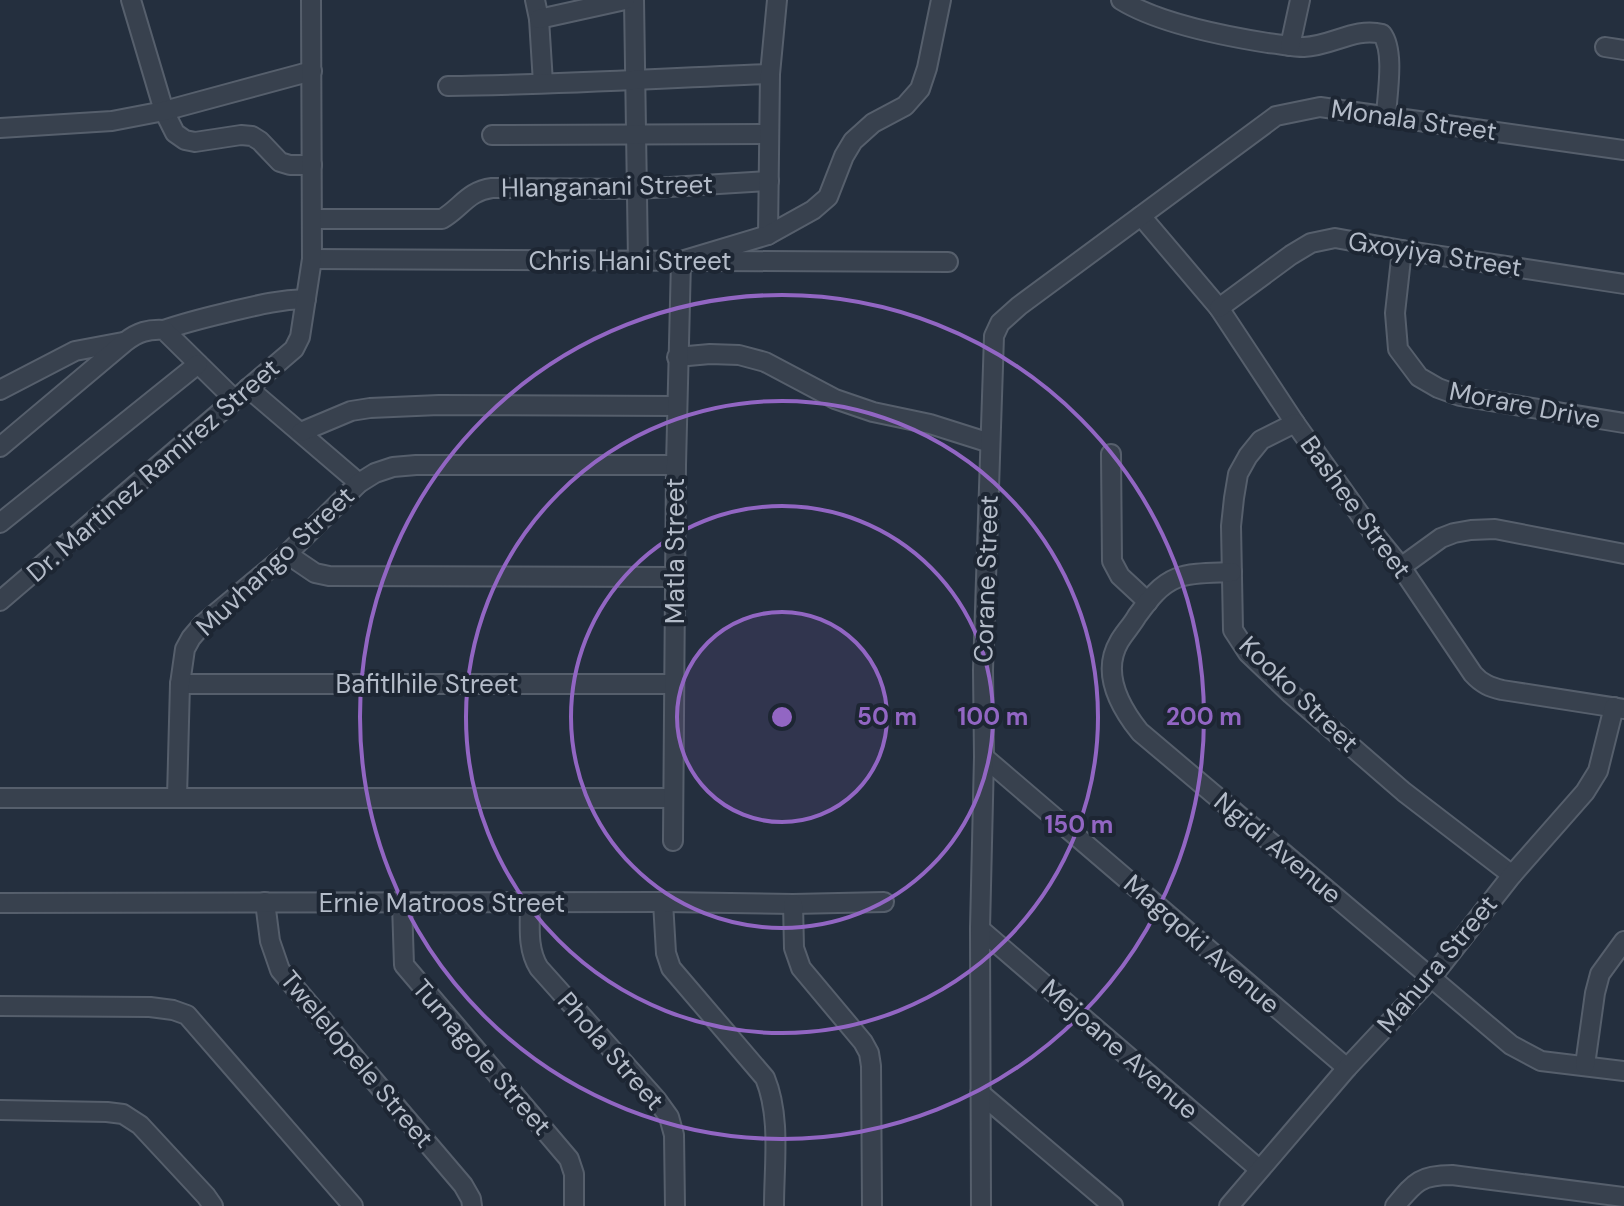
<svg xmlns="http://www.w3.org/2000/svg" width="1624" height="1206" font-family="'DM Sans',sans-serif">
	<style>
		.lines { fill: none; stroke-linecap: round; stroke-linejoin: round }
		.minor-casing { stroke: #565f6c; stroke-width: 22 }
		.minor { stroke: #38414e; stroke-width: 18 }
		.ring { fill: none; stroke: #9266c3; stroke-width: 4 }
		.labels { text-anchor: middle; dominant-baseline: central; stroke-width: 8; stroke-linejoin: round; paint-order: stroke }
		.street-label { font-size: 26px; fill: #b4bcc9; stroke: #1d2633 }
		.centre { fill: #9266c3; stroke: #1d2633; stroke-width: 4 }
		.ring-label { font-size: 24px; text-anchor: middle; font-weight: bold; fill: #9266c3; stroke: #1d2633; stroke-width: 8; stroke-linejoin: round; paint-order: stroke }
	</style>
	<rect width="100%" height="100%" fill="#242f3e"/>
	<g class="lines">
		<g class="minor-casing">
			<g id="minor">
				<path d="M131,0l33,111 11,22 10,7 10,2 46,-7 11,1 8,5 20,21 10,3h22"/>
				<path d="M535,0l4,19 4,64"/>
				<path d="M634,0l4,261"/>
				<path d="M1121,0c37,23 103,36 147,43 12,1 24,4 36,4 28,-1 51,-20 78,-13 13,17 5,61 4,82"/>
				<path d="M539,19l86,-19"/>
				<path d="M1290,46l10,-46"/>
				<path d="M1605,47l19,3"/>
				<path d="M448,86c107,-1 214,-8 322,-12"/>
				<path d="M0,128l112,-7 52,-10 148,-40"/>
				<path d="M492,135l277,-1"/>
				<path d="M1141,216l78,92 76,115 76,107 30,37 72,107c9,10 17,13 29,16l122,19"/>
				<path d="M312,219h130c19,-11 26,-28 50,-31l145,1 132,-8"/>
				<path d="M768,235l2,-161 7,-74"/>
				<path d="M1402,250l-7,63 3,36 21,28 19,11 22,8 164,27"/>
				<path d="M312,259l636,3"/>
				<path d="M1219,308l72,-53 20,-12 24,-5 67,12 222,34"/>
				<path d="M164,330c20,-7 40,-12 61,-17 30,-7 49,-13 81,-14"/>
				<path d="M677,357l33,-3 29,1 26,7 70,37 38,13 57,12 60,19"/>
				<path d="M248,388l111,95"/>
				<path d="M0,390l75,-39 48,-9"/>
				<path d="M1295,423l-34,17 -13,16 -10,18 -4,24 -3,28 2,104 15,23 43,41 113,98 108,83"/>
				<path d="M301,432l50,-21 19,-3 69,-3 238,1"/>
				<path d="M0,447l125,-105c13,-10 23,-13 39,-12l70,69"/>
				<path d="M1111,454l1,107 8,15 28,26"/>
				<path d="M0,523l198,-159"/>
				<path d="M287,554l28,19 14,3 346,1"/>
				<path d="M1401,567l40,-29 13,-5 17,-3 24,-1 129,25"/>
				<path d="M1232,572c-15,1 -41,0 -55,6 -18,7 -29,23 -40,38 -5,9 -13,17 -18,26 -18,31 1,65 21,90l371,313 30,16 83,10"/>
				<path d="M0,601l294,-252 6,-12 12,-78 -1,-259"/>
				<path d="M180,684h494"/>
				<path d="M984,757l363,311"/>
				<path d="M177,797l3,-113 5,-35 6,-11 12,-14 84,-70 72,-71 16,-10 18,-6 23,-2h260"/>
				<path d="M0,798h673"/>
				<path d="M673,841l3,-376 5,-204 87,-26 45,-25 15,-13 16,-41 9,-15 20,-18 32,-17 15,-17 7,-21 14,-68"/>
				<path d="M265,902l5,39 10,29 183,215 8,14 1,7"/>
				<path d="M663,902l3,51 5,15 94,110c16,39 9,86 9,128"/>
				<path d="M0,903l663,-1 130,2 91,-2"/>
				<path d="M530,903c0,23 -3,46 9,65l117,131 13,18 5,18 1,71"/>
				<path d="M402,904l2,61 165,194 5,15v32"/>
				<path d="M793,904l1,44 7,20 62,74 6,11 2,13 1,140"/>
				<path d="M980,929l279,240"/>
				<path d="M0,1006l150,1 23,3 14,5 166,191"/>
				<path d="M1585,1065l10,-72 5,-19 24,-33"/>
				<path d="M980,1093l133,113"/>
				<path d="M0,1110l107,2 16,2 17,11 66,71 7,10"/>
				<path d="M981,1206l-1,-277 4,-172 -1,-87 11,-334 6,-13 19,-17 257,-190 44,-9 304,43"/>
				<path d="M1229,1206l118,-138 85,-91 80,-102 73,-83 13,-21 16,-64"/>
				<path d="M1395,1206c20,-24 25,-31 57,-31l172,22"/>
			</g>
		</g>
		<use href="#minor" class="minor"/>
	</g>
	<circle cx="782" cy="717" r="105" fill="#9266c3" fill-opacity=".12"/>
	<g class="ring">
		<circle cx="782" cy="717" r="105"/>
		<circle cx="782" cy="717" r="211"/>
		<circle cx="782" cy="717" r="316"/>
		<circle cx="782" cy="717" r="422"/>
	</g>
	<g class="labels">
		<g class="street-label">
			<text transform="translate(1414 120) rotate(8)">Monala Street</text>
			<text transform="translate(607 186) rotate(-1)">Hlanganani Street</text>
			<text transform="translate(1435 254) rotate(9)">Gxoyiya Street</text>
			<text x="630" y="261">Chris Hani Street</text>
			<text transform="translate(1525 405) rotate(11)">Morare Drive</text>
			<text transform="translate(153 470) rotate(-41)">Dr. Martinez Ramirez Street</text>
			<text transform="translate(1356 507) rotate(54)">Bashee Street</text>
			<text transform="translate(675 551) rotate(-90)">Matla Street</text>
			<text transform="translate(275 561) rotate(-43)">Muvhango Street</text>
			<text transform="translate(986 579) rotate(-88)">Corane Street</text>
			<text x="427" y="684">Bafitlhile Street</text>
			<text transform="translate(1299 694) rotate(44)">Kooko Street</text>
			<text transform="translate(1278 848) rotate(40)">Ngidi Avenue</text>
			<text x="442" y="903">Ernie Matroos Street</text>
			<text transform="translate(1202 944) rotate(41)">Magqoki Avenue</text>
			<text transform="translate(1437 964) rotate(-50)">Mahura Street</text>
			<text transform="translate(1120 1049) rotate(41)">Mejoane Avenue</text>
			<text transform="translate(611 1051) rotate(49)">Phola Street</text>
			<text transform="translate(482 1057) rotate(49)">Tumagole Street</text>
			<text transform="translate(357 1059) rotate(50)">Twelelopele Street</text>
		</g>
	</g>
	<circle cx="782" cy="717" r="12" class="centre"/>
	<g class="ring-label">
		<text x="887" y="725">50 m</text>
		<text x="993" y="725">100 m</text>
		<text x="1204" y="725">200 m</text>
		<text x="1079" y="833">150 m</text>
	</g>
</svg>
